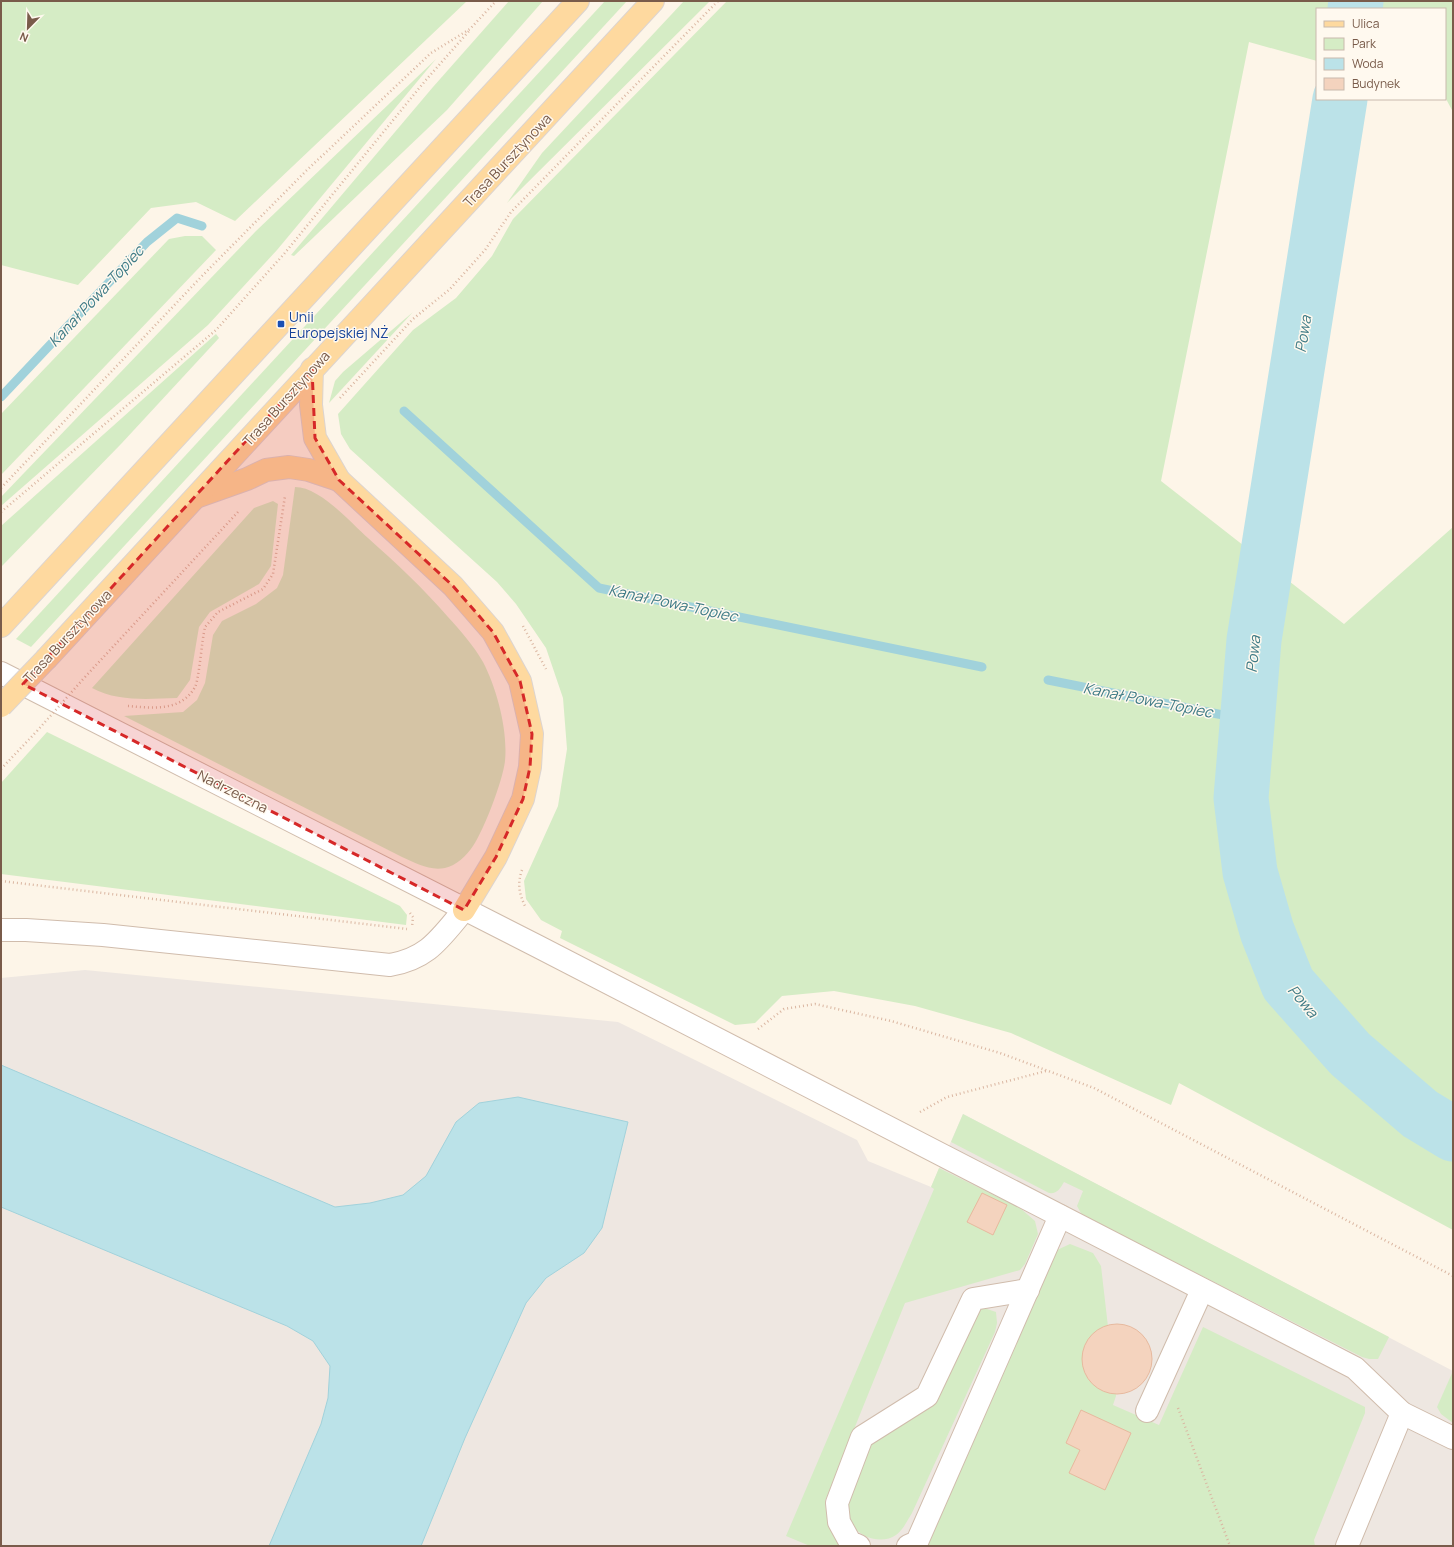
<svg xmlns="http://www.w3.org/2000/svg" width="1454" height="1547" font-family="Manrope,sans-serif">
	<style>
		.industrial { fill: #eee7e1 }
		.green { fill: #d5ecc5 }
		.water { fill: #bbe2e8; stroke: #a1d2db }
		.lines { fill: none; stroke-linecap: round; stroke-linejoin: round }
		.stream { stroke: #a1d2db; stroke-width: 9 }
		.river { stroke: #bbe2e8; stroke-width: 55 }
		.building { fill: #f4d3be; stroke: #e7b99e }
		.minor-casing { stroke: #d0bcac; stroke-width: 24 }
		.major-casing { stroke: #dcd4d0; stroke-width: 24 }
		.path { stroke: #dab6a1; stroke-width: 2.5; stroke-dasharray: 1 3; stroke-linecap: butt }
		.minor { stroke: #fff; stroke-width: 22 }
		.major { stroke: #fed99f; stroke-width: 22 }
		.major-bridge-casing { stroke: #dcd4d0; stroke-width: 24; stroke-linecap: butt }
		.path-bridge { stroke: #dab6a1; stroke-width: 2.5; stroke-dasharray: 1 3; stroke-linecap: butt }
		.major-bridge { stroke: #fed99f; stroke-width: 22 }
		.marked { fill: #d62828; fill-opacity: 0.2; stroke: #d62828; stroke-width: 3; stroke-dasharray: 8 5; stroke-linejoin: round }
		.transit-dot { fill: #1a4fb4; stroke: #fff9ef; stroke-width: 1.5 }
		.labels { text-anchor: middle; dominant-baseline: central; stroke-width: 3; stroke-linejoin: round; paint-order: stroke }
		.street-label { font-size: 14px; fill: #795b4a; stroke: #fff9ef }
		.transit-label { font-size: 14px; fill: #164399; stroke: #fff9ef; text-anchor: start }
		.water-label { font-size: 15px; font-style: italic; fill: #3f7b86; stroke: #fff9ef }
	</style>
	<rect width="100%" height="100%" fill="#fdf5e8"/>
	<path class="industrial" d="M85,970l533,52 239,118 11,21 63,26 32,-73 490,257v175h-1452v-568z"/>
	<g class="green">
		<path d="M1,1h466l-232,220 -39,-19 -45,6 -73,77 -77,-20z"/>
		<path d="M509,1h34l-96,109 -153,146 -3,-1 142,-168z"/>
		<path d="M605,1h22l-596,646 -15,-8z"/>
		<path d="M684,1h26l-203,202 35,-50z"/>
		<path d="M727,1h726v111l-8,-15v-88h-128v52l-68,-19 -88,439 183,143 109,-97v703l-274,-147 -8,22 -160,-72 -96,-27 -81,-15 -52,5 -27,27 -20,2 -175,-87 2,-7 -21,-11 -15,-21 -2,-18 34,-75 9,-57 -4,-51 -17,-50 -30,-44 -19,-22 -147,-133 -9,-15 -3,-20 75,-84 43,-32 36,-42 21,-37z"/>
		<path d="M436,59l-159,191 -69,75 -207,181v-9l255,-266z"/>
		<path d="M185,236h17l14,14 -215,225v-61l168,-175z"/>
		<path d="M413,312l-84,91 6,-22 8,-9z"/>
		<path d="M216,334l3,4 -98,106 -120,123v-41z"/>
		<path d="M295,487c25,0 55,35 73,51 28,25 55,50 80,79 12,13 26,29 35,45 14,27 25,68 22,99 -2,19 -21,69 -32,85 -6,9 -17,20 -28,22 -16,3 -29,-5 -43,-11l-278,-141 59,-4 14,-12 8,-17 8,-48 9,-14 34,-17 21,-16 6,-13z"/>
		<path d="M273,501l5,3 -7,62 -12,18 -49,28 -11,15 -9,53 -13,18c-29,1 -59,4 -85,-10l162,-180z"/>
		<path d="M47,732l353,174 7,9 -1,10 -405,-51v-91z"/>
		<path d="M963,1114l426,223 -11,22h-9l-7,-2 -280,-142 -5,-9 6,-15 -19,-9c-4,7 -7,12 -15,11l-98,-51z"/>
		<path d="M939,1168l81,40 15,13 3,13 -13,30 -5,6 -115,33 -80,198c1,18 6,32 18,45h-33l-24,-10 148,-347 -3,-2z"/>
		<path d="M1070,1244l23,9 8,13 15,130 -3,9 46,20 44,-98 162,80v6l-51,127 1,6h-392l134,-296z"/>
		<path d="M984,1308l12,4 1,11 -2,9 -83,181c-5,8 -9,17 -16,22 -15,11 -42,1 -46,-16 -2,-7 -3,-15 -1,-22 3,-11 13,-39 19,-48 6,-10 16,-17 25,-22l85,-116z"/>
		<path d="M1453,1371v52l-12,-9 -4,-7z"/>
	</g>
	<path class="water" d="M1,1065l334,142 35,-4 33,-8 23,-19 30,-54 23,-19 39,-6 110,25 -26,106 -18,25 -38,25 -20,25 -61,135 -44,108h-152l52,-122 7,-26 2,-32 -17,-25 -26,-15 -286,-119z"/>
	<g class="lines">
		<g class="stream">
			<path d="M1,397l146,-155 30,-24 25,8"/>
			<path d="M404,411l195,177 383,79"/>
			<path d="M1048,680l200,40"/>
		</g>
		<g class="river">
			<path d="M1355,9l1,-8"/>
			<path d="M1340,99l-86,541 -13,158 9,74 17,59 21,53 62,70 70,60 33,20"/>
		</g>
	</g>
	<g class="building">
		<path d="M982,1193l25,12 -14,30 -26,-13z"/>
		<circle cx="1117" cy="1359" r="35"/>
		<path d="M1081,1410l50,23 -26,57 -36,-17 11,-23 -14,-7z"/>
	</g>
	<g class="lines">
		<g class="minor-casing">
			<g id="minor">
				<path d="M1,673l536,273 818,422 47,45 -55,133"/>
				<path d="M1,930h25l77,5 287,30c39,-7 50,-27 74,-55"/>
				<path d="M1147,1411l55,-121"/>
				<path d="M1402,1413l51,25"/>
				<path d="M859,1546l-9,-4 -11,-20 -2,-19 25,-66 65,-41 46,-97 55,-9"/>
				<path d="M908,1546l9,-4 143,-326"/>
			</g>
		</g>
		<g class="major-casing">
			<g id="major">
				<path d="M312,369l-1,36 4,33 24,42 114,106 40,46 27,49 12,53 -2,33 -7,32 -27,58 -32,53"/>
				<path d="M199,496l48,-17 19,-9 23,-3 20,3 30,10"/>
				<path d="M1,626l577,-625"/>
				<path d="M47,658l606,-657"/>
			</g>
		</g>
		<g class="path">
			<path d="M340,398l73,-79 37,-30 35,-39 26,-38 207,-211"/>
			<path d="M1,488l201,-212 104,-105 125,-118 39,-24 26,-28"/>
			<path d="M1,512l215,-182 68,-76 141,-173 44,-50"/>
			<path d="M523,626l23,43"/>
			<path d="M85,677l153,-165"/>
			<path d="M128,706c24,2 53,6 67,-19 4,-7 7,-48 10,-60l13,-15 45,-23 10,-15 12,-78"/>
			<path d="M1,769l36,-38"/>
			<path d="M522,870c-5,14 -3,24 4,38"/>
			<path d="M1,881l406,48"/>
			<path d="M410,913l3,4 -1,10"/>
			<path d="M758,1029l26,-20 31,-5 76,17 109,32 94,35 359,188"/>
			<path d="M920,1112l27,-15 99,-26"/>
			<path d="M1178,1408l52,138"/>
		</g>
		<use href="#minor" class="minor"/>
		<use href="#major" class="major"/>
		<g class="major-bridge-casing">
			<path id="major-bridge" d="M1,706l46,-48"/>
		</g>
		<path class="path-bridge" d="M37,731l48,-54"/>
		<use href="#major-bridge" class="major-bridge"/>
	</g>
	<path class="marked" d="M312,369l3,69 24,42 114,106 40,46 27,49 12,53 -2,33 -7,32 -27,58 -32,53 -441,-226z"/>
	<rect class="transit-dot" x="277" y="320" width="8" height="8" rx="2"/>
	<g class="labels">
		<g class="street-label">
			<text transform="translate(507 160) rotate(-47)">Trasa Bursztynowa</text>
			<text transform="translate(286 398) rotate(-48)">Trasa Bursztynowa</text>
			<text transform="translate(67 636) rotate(-47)">Trasa Bursztynowa</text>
			<text transform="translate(233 791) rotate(27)">Nadrzeczna</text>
		</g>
		<g class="transit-label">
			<text x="289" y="316">Unii<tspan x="289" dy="16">Europejskiej NŻ</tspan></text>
		</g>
		<g class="water-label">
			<text transform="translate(96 296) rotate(-47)">Kanał Powa-Topiec</text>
			<text transform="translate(1303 334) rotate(-81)">Powa</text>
			<text transform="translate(673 603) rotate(12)">Kanał Powa-Topiec</text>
			<text transform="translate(1253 654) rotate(-84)">Powa</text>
			<text transform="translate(1148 700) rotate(11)">Kanał Powa-Topiec</text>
			<text transform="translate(1303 1001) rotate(50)">Powa</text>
		</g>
	</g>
	<rect width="1454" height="1547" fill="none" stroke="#795b4a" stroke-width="4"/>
	<rect x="1316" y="8" width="130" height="92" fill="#fff9ef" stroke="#c9baad"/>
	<rect x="1324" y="21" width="20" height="6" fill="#fed99f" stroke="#c9baad"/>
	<text x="1352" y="28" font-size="12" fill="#795b4a">Ulica</text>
	<rect x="1324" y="38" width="20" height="12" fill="#d5ecc5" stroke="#c9baad"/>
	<text x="1352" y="48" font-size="12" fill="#795b4a">Park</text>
	<rect x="1324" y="58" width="20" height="12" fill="#bbe2e8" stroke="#c9baad"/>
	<text x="1352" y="68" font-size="12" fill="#795b4a">Woda</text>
	<rect x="1324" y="78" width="20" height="12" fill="#f4d3be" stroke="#c9baad"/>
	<text x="1352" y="88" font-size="12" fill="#795b4a">Budynek</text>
	<g transform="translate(28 28) rotate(203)" stroke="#fff9ef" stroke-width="3" paint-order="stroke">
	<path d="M0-3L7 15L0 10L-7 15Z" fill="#795b4a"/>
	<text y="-6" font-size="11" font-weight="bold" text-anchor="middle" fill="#795b4a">N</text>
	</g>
</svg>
